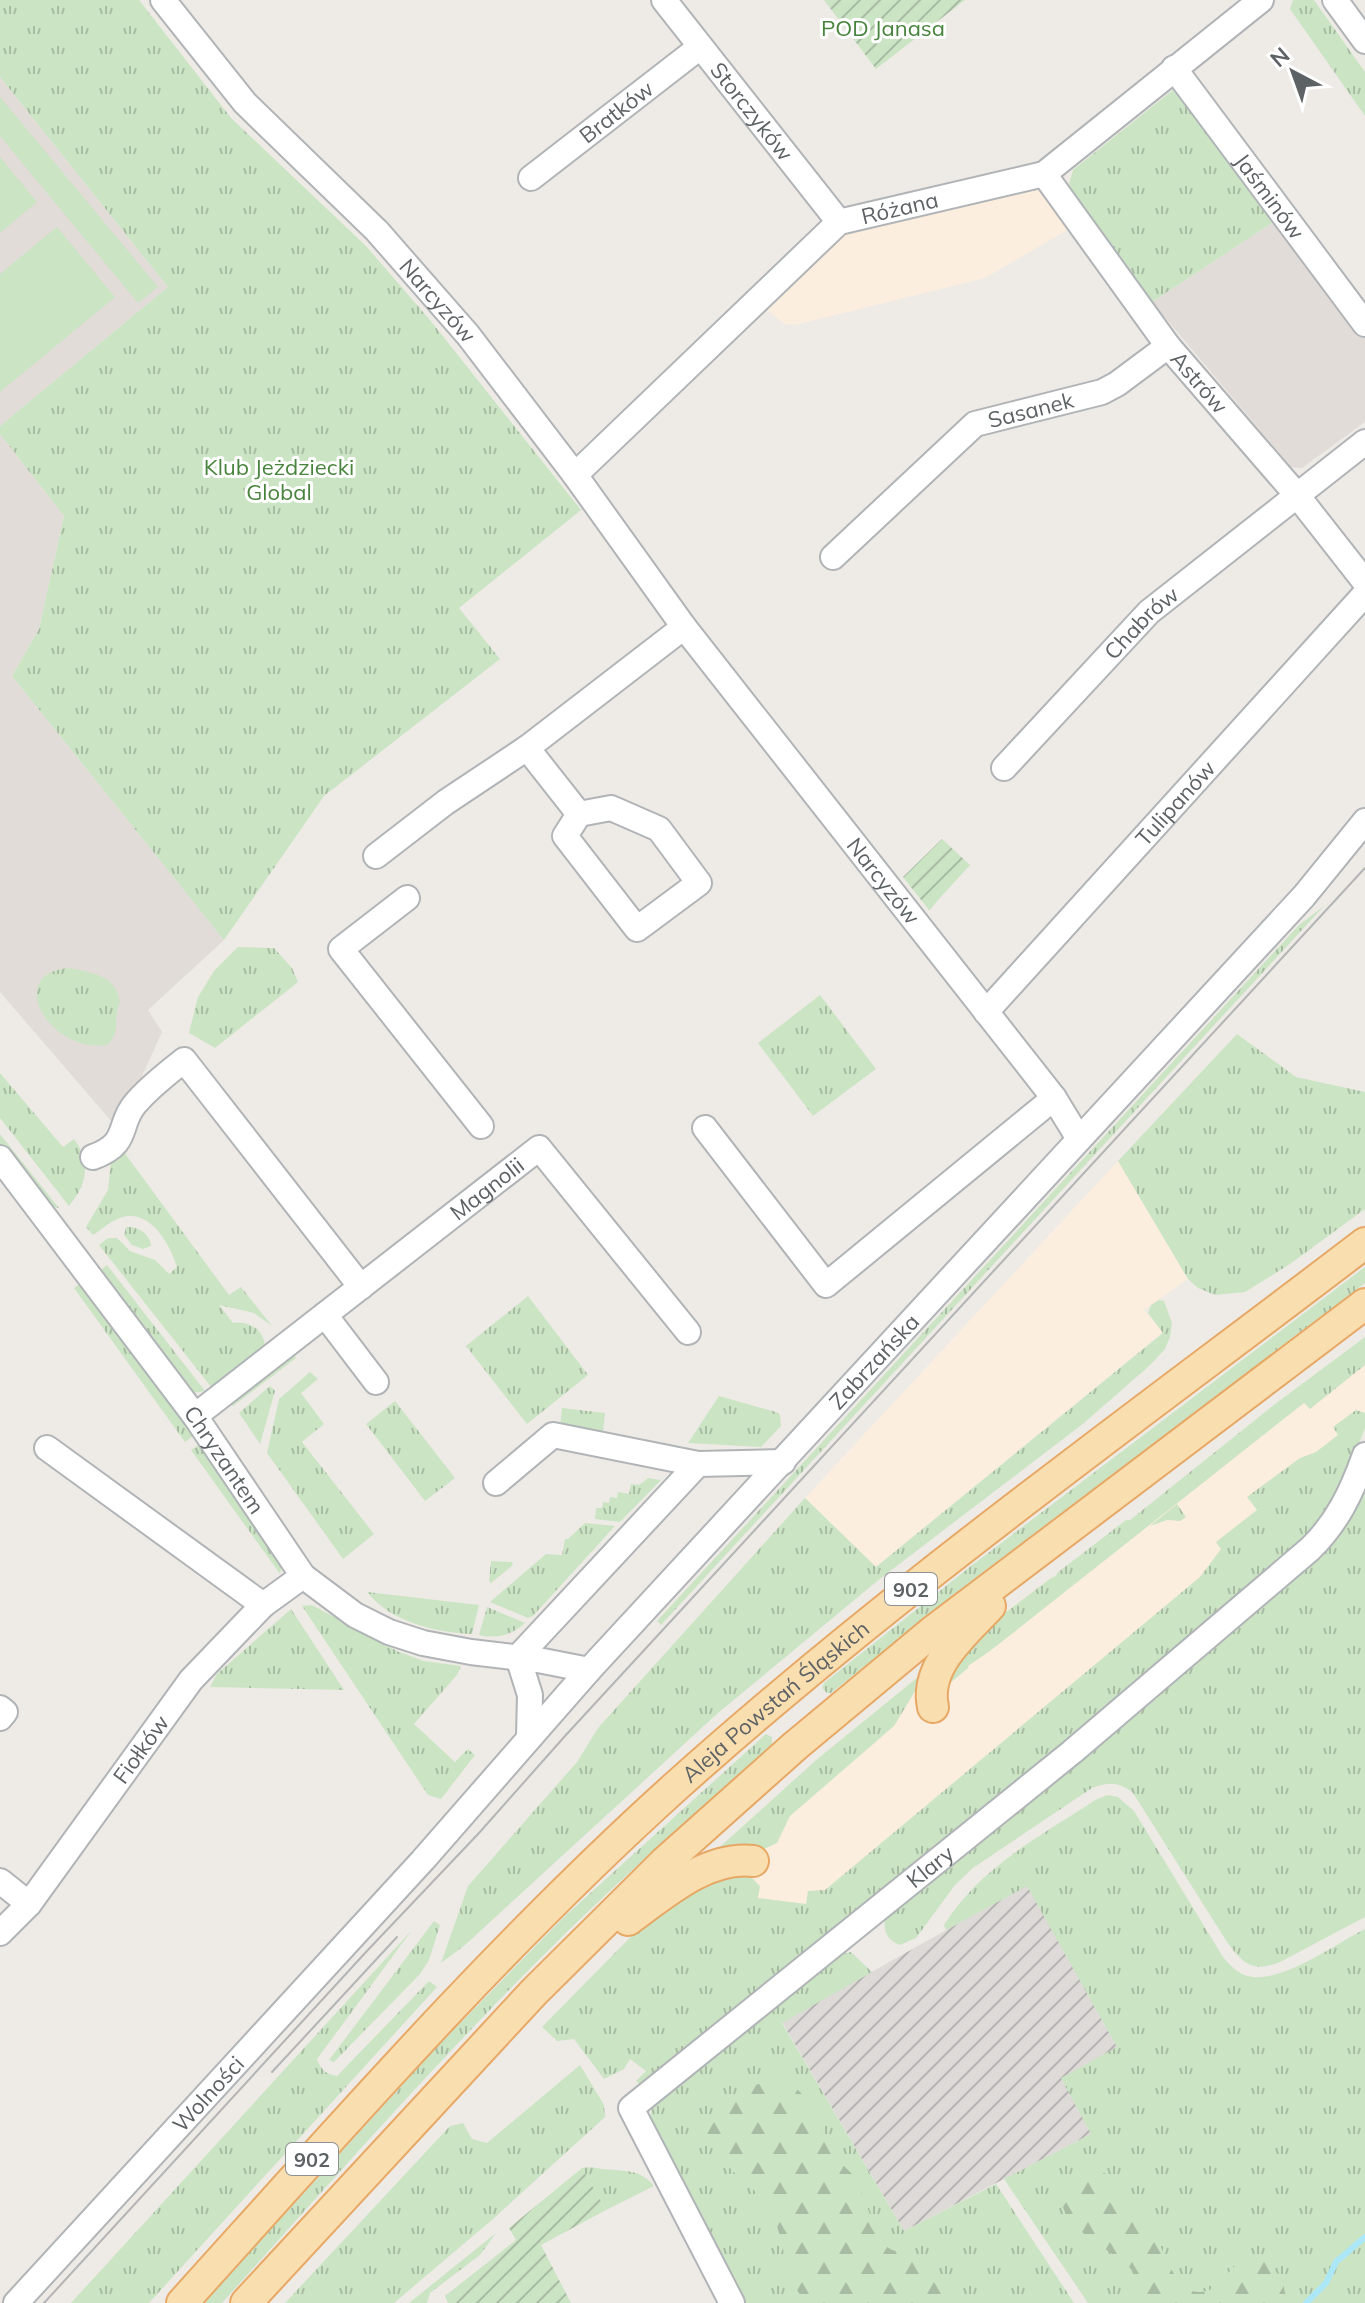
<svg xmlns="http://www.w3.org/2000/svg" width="1365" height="2303" font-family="Mulish,sans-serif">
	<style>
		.commercial { fill: #fbeede }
		.industrial { fill: url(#industrial-furrows) }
		.education { fill: #e1dcd7 }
		.grass { fill: url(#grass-tufts) }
		.forest { fill: url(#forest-firs) }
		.garden { fill: url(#garden-furrows) }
		.pitch { fill: #cbe4c4 }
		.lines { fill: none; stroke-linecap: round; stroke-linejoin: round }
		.stream { stroke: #ace7f8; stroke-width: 6 }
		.minor-casing { stroke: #b1b4b7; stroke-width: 28 }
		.major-casing { stroke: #e7a866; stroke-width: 34 }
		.minor { stroke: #fff; stroke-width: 24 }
		.major { stroke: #f9deb0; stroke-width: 30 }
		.tram { stroke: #b3b4b5; stroke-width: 2 }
		.labels { text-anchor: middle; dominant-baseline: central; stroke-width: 6; stroke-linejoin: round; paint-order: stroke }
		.shield { fill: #fff; stroke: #8e9193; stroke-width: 2 }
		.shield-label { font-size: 20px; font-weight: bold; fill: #5d6265 }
		.park-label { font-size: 22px; fill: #48843d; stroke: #fff }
		.street-label { font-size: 22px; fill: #5d6265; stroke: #fff }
	</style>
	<defs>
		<pattern id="industrial-furrows" width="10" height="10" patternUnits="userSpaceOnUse" patternTransform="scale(2)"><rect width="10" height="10" fill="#dddad8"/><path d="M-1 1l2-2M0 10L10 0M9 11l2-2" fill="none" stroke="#b6b4b3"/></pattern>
		<pattern id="grass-tufts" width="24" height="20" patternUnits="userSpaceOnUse" patternTransform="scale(2)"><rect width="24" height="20" fill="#cbe4c4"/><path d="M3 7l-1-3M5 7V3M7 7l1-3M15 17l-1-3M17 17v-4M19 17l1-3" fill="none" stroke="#a8bca3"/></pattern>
		<pattern id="forest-firs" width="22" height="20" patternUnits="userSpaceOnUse" patternTransform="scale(2)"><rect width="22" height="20" fill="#cbe4c4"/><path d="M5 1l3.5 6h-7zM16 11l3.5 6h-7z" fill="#a8bca3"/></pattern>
		<pattern id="garden-furrows" width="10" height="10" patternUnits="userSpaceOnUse" patternTransform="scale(2)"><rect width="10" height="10" fill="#cbe4c4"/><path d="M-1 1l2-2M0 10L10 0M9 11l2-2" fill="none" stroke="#a8bca3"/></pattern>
	</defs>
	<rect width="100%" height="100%" fill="#eeebe6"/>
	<g class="commercial">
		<path d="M1032,186l7,3 30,40 -84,49 -190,47 -11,-1 -19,-16 78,-73 131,-36z"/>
		<path d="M1118,1161l70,118 -44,31 19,22 -287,235 -71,-69z"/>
		<path d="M1365,1337v91l-529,503 -132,-50 39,-56 138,-118 48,-39 122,-90 5,-2 1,-3 69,-53h4l145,-116z"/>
	</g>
	<path class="industrial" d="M1027,1885l90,162 -26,87 -187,97 -122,-209z"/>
	<g class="education">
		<path d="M0,77l168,210 -168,139z"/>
		<path d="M1278,219l87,116v87l-63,46 -11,-1 -139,-165z"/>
		<path d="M0,434l64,82 -25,113 -27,47 212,264 -76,70 14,22 -44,97 -118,-137z"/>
	</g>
	<g class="grass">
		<path d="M0,0h139l92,118 135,128 64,74 151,190 -122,98 41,51 -176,137 -100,144 -212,-264 27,-47 25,-113 -64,-82v-8l168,-139 -168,-210z"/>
		<path d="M1293,0h21l51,72v44l-75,-107z"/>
		<path d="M1173,90l105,129 -126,83 -79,-107 -4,-12 4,-13z"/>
		<path d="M1324,906l-663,719 -4,-4 642,-696z"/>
		<path d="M238,947l36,1 18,20 6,14 -83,66 -26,-15 9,-36 16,-26z"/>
		<path d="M68,968c23,4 48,7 52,34 -8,15 2,30 -13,43 -56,9 -104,-70 -39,-77z"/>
		<path d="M820,995l56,74 -63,47 -55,-73z"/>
		<path d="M1237,1034l59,43 69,15v117l-75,55 -45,28 -30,3 -17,-7 -10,-9 -70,-118z"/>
		<path d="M0,1073l63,74 11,-8c17,22 14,45 -5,67l-69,-88z"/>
		<path d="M0,1134l59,74 -9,-2 -6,-4 -44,-57z"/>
		<path d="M121,1148l108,147 12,-8 31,39 -18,-13 -35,-8 14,18c18,-3 33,9 32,27l-53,38 -113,-143 9,-7h9l13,13 25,9 14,14 8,-7c-7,-22 -27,-60 -57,-49 -10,3 -19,12 -27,17l-7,-8 22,-37 3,-29z"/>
		<path d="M126,1227c12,-1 24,7 25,19l-8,3 -11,-4 -8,-10z"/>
		<path d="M107,1265l98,126 -12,2 -10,-5 -85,-116z"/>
		<path d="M1365,1267v16l-387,293 -147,117h-4l-5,-5 2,-5 147,-117z"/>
		<path d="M82,1282l111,154 -8,6 -111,-154z"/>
		<path d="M528,1296l60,79 -61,49 -61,-78z"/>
		<path d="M1159,1300l5,1 8,22 -2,14 -5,12 -16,17 -65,57 -203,155 -163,135 -253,232 -24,18 27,-77 109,-124 21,-34 207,-230 71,69 287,-234 -15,-20 3,-8z"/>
		<path d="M1365,1337v28l-55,44 -6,-6 -314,248 -22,15v2l-24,20 -1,-5 34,-49 74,-56 5,-2 1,-3 69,-53h4l145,-116z"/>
		<path d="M292,1353l4,5 -63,48 -4,-5z"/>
		<path d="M310,1372l8,7 -17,14 23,31 -22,18 72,92 -31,25 -76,-106 12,-54z"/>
		<path d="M270,1386l5,5 -15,53 -21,-31z"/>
		<path d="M719,1396l57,16 4,3 1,11 -20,21 -73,-4z"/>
		<path d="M395,1401l60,77 -30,23 -59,-77z"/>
		<path d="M562,1408l43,5 -2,19 -43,-5z"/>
		<path d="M1356,1410l9,3v15l-25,64 -26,39 -200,173 -471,383 -7,-6 10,-10 -16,-12 -6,10 -20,10 -30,-40 -17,2 -15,-14 125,-127 37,-19 44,-7 12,12 -2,12 48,6 2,-13 17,-1 375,-313 21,-28 -5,-7 41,-32 -10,-13 53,-39 16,-6 22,-17 -5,-8z"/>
		<path d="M200,1444l82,122 -2,8 -89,-124z"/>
		<path d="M648,1478l13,2 -41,42 -25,-3 1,-11h6l1,-6 6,1 1,-6 7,1 1,-6 11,2 2,-10 8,1z"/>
		<path d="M1365,1482v435l-85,45c-27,11 -37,2 -53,-20l-94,-149c-14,-12 -25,-11 -41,-5l-119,80 -18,17 -39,53 -16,7c-13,-5 -17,-14 -15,-27l242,-200z"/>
		<path d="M1177,1504l9,13 -6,4 -13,-1 -17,6z"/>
		<path d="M585,1523l30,3 -82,90 -5,2 -38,-16 56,-48 16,1 3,-16h3z"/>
		<path d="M491,1561l21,1 1,3 -22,18 -2,-2z"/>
		<path d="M367,1592l112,13 -7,29c-36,-1 -83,-13 -105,-42z"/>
		<path d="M312,1605l87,47 25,9 37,5 -4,9 -43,49 41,38 13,-13 7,6 -34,44 -13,-4 -126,-189z"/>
		<path d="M487,1607l38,16c-13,12 -28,16 -46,12z"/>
		<path d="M291,1609l53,81 -134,-3 7,-13z"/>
		<path d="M929,1668l-35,58 -104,90 -13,27 -15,7 -61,14 114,-103z"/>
		<path d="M766,1734l6,3v8c-67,59 -134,118 -198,180 -123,120 -237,250 -352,378h-18l233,-256 127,-130z"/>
		<path d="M1108,1795l10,2 16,14 89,146c7,8 14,16 25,19 31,9 89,-33 117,-47v374h-277l-84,-124 87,-45 -30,-56 56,-31 -90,-161 -81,44 -2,-5c36,-58 98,-90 153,-126z"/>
		<path d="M434,1921l6,4 -11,35 -9,14 -86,88 -5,-2z"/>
		<path d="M412,1930l-95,129c4,11 9,15 20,17l92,-95 8,6 -288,316h-78z"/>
		<path d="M851,1952l21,20 -90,51 122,208 92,-47 78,119h-331l-93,-178 2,-20 191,-151z"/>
		<path d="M580,2065l24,40 1,12 -112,102 -99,84h-109l165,-177 13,-3 9,16 15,4z"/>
		<path d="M592,2167c22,6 46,-2 62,19l-48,24 -24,-42z"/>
		<path d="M496,2233l-16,22 -50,38 -3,10h-18z"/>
	</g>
	<g class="forest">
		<path d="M773,2081l23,7 12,12 10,19 11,32 27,27 25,65 11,7 26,7 16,12 15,23 2,11h-144c-26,-27 -20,-64 -38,-95 -17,-30 -90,-62 -50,-102 14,-14 35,-22 54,-25z"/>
		<path d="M1087,2167c19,1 26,15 37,28 8,10 18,16 25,27 13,19 23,72 52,70 23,-2 25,-25 43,-32 5,-2 13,-2 18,-2l20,20 5,25h-138c-4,-13 -8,-23 -17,-33 -30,-30 -110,-57 -45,-103z"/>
	</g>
	<g class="garden">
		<path d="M824,0h141l-89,69z"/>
		<path d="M942,839l28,26 -41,45 -26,-33z"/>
		<path d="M582,2168l24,42 -65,35 30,58h-123l-3,-7 71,-56 -7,-12z"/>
	</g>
	<g class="pitch">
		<path d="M0,97l158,190 -20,16 -138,-167z"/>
		<path d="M0,157l37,45 -37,31z"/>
		<path d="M57,227l58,70 -115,95v-118z"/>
	</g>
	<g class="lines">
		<path class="stream" d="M1306,2303l20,-20 10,-21 29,-25"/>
		<g class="minor-casing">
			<g id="minor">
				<path id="s1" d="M163,0l82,103 132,128 91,104 107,140 109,152 370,471 25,41"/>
				<path id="s2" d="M664,0l175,222"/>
				<path d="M1335,0l30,41"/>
				<path id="s3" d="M1174,68l191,256"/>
				<path id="s4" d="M1044,174l124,172 128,148 69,88"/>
				<path id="s5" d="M531,178l169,-131"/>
				<path id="s6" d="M575,475l264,-253 205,-48 217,-174"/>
				<path id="s7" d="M833,557l142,-133 127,-32 15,-8 51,-38"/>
				<path d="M527,748l157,-121"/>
				<path id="s8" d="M1004,768l145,-156 216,-170"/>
				<path d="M376,856l70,-54 81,-54 52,66 -14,22 72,93 62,-46 -40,-54 -48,-21 -32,6"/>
				<path d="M407,898l-66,51 140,177"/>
				<path id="s9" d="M986,1012l379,-418"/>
				<path d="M705,1128l121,157 228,-187"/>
				<path d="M93,1157c38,-14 24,-32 42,-53 14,-17 33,-31 49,-44l177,227"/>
				<path id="s10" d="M0,1158l195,258 108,160 52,39 34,17 34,11 48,9 67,8 51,10"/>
				<path d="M325,1315l51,67"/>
				<path id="s11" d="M195,1416l344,-268 149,184"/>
				<path d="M47,1448l216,157"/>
				<path d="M496,1483l57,-48 145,29"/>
				<path d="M518,1657l180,-193 85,-2"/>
				<path d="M518,1657l12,38 -1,41"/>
				<path d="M0,1708l5,4 -5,6"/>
				<path d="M0,1881l29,23"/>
				<path id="s12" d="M0,1933l29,-29 162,-224 72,-75 40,-29"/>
				<path id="s13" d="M16,2303l407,-443 166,-190 715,-774 61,-75"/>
				<path id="s14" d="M732,2303l-101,-195 441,-356 238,-203c28,-27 42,-58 55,-94"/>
			</g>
		</g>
		<g class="major-casing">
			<g id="major">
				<path d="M933,1707c-9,-41 32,-74 57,-101"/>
				<path d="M628,1920c36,-26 78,-64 125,-59"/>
				<path id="s15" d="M182,2303c159,-176 316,-356 492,-515 218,-196 458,-367 691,-545"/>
				<path d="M246,2303l288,-311 131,-130 130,-116 137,-114 433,-328"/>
			</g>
		</g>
		<use href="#minor" class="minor"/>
		<use href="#major" class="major"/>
		<g class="tram">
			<path d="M272,2072l125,-135"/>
			<path d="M44,2303l322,-351 113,-119 86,-97 800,-868"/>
		</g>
	</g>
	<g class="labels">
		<g class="shield">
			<rect x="885" y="1573" width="52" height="32" rx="6"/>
			<rect x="286" y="2143" width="52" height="32" rx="6"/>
		</g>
		<g class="shield-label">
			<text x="911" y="1589">902</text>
			<text x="312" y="2159">902</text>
		</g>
		<g class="park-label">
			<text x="883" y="28">POD Janasa</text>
			<text x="279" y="467">Klub Jeżdziecki<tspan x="279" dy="25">Global</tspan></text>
		</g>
		<g class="street-label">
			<text stroke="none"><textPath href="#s2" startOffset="142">Storczyków</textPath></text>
			<text stroke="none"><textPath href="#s5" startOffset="108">Bratków</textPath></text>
			<text stroke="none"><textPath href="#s3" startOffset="160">Jaśminów</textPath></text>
			<text stroke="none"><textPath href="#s6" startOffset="428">Różana</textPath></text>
			<text stroke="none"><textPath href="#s1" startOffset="408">Narcyzów</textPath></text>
			<text stroke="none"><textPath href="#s4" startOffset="260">Astrów</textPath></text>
			<text stroke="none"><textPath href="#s7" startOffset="252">Sasanek</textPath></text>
			<text stroke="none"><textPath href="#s8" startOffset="200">Chabrów</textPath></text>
			<text stroke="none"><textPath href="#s9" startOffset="282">Tulipanów</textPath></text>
			<text stroke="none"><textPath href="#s1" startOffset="1140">Narcyzów</textPath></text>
			<text stroke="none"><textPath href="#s11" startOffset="370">Magnolii</textPath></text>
			<text stroke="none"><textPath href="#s13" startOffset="1274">Zabrzańska</textPath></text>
			<text stroke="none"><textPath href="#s10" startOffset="376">Chryzantem</textPath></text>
			<text stroke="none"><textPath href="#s15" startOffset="846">Aleja Powstań Śląskich</textPath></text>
			<text stroke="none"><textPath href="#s12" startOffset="232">Fiołków</textPath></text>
			<text stroke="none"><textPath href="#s14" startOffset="604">Klary</textPath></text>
			<text stroke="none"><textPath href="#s13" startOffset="284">Wolności</textPath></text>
		</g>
	</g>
	<g transform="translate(1293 72) rotate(319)" stroke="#ffffff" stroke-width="6" paint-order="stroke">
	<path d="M0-6L14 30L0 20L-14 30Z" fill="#5d6265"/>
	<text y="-12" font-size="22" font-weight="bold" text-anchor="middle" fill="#5d6265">N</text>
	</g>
</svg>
